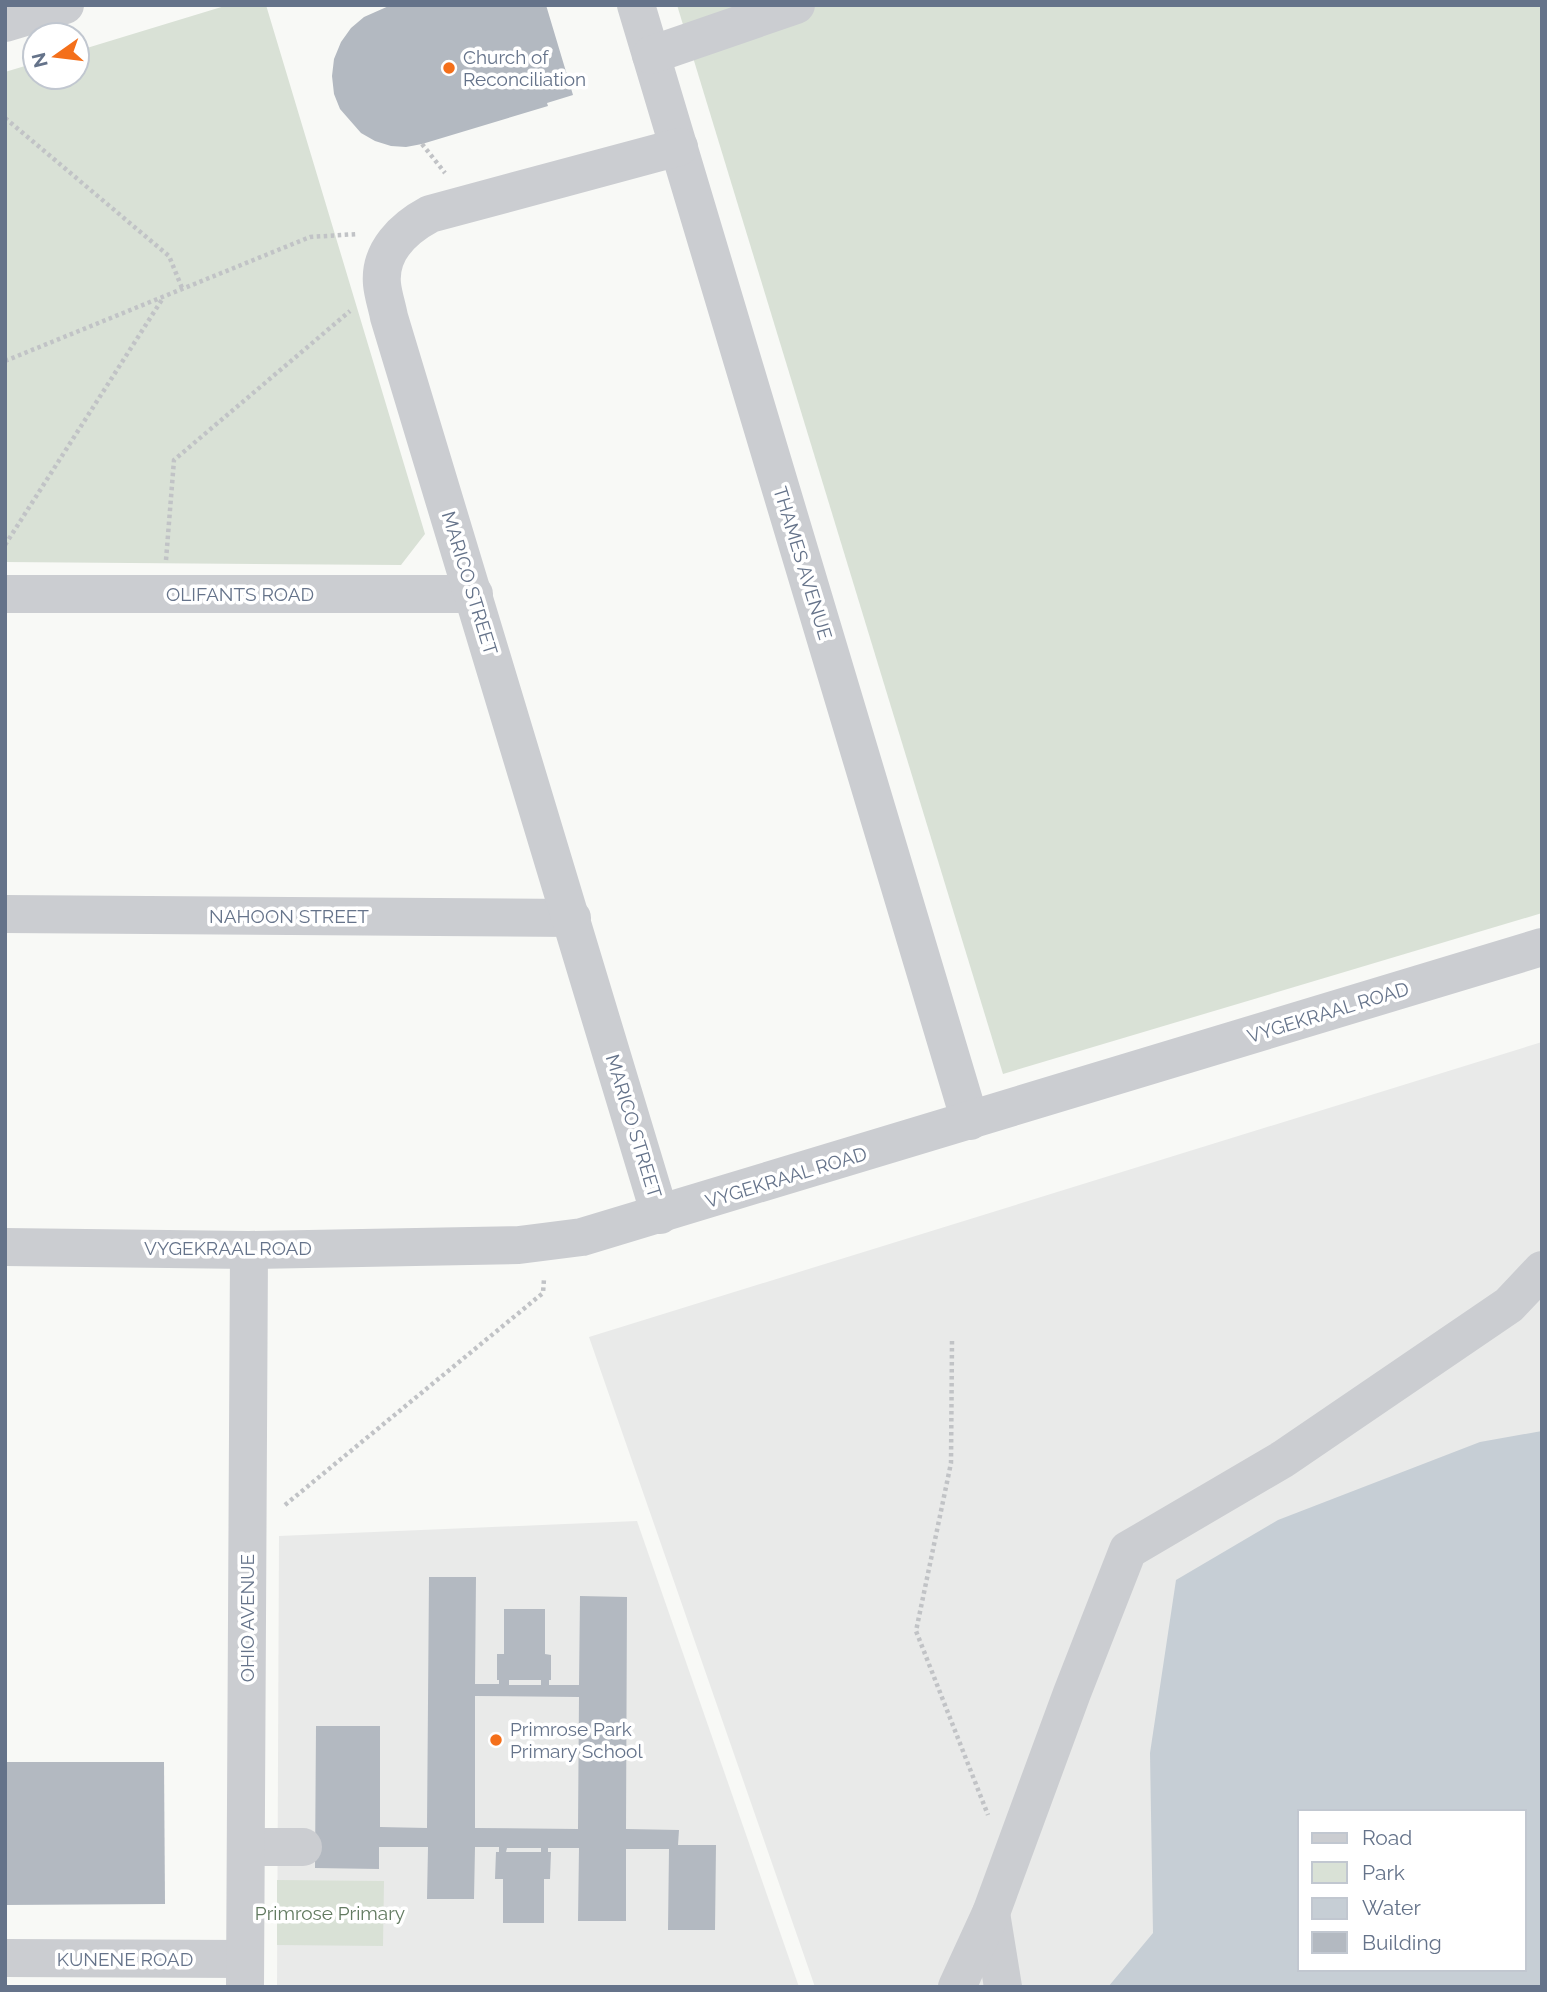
<svg xmlns="http://www.w3.org/2000/svg" width="1547" height="1992" font-family="Raleway,sans-serif">
	<style>
		.built { fill: #e9eae9; fill-rule: evenodd }
		.green { fill: #d9e1d6 }
		.water { fill: #c6ced5; fill-rule: evenodd }
		.building { fill: #b3b9c1; fill-rule: evenodd }
		.lines { fill: none; stroke-linecap: round; stroke-linejoin: round }
		.path { stroke: #c1c3c6; stroke-width: 4.5; stroke-dasharray: 3.5 3.5; stroke-linecap: butt }
		.minor { stroke: #cbcdd1; stroke-width: 38 }
		.poi-dot { fill: #f46f1a; stroke: #fff; stroke-width: 2.5 }
		.labels { text-anchor: middle; dominant-baseline: central; stroke-width: 7; stroke-linejoin: round; paint-order: stroke }
		.poi-label { font-size: 19px; fill: #65738a; stroke: #fff; text-anchor: start }
		.street-label { font-size: 19px; fill: #65738a; stroke: #fff }
		.park-label { font-size: 19px; fill: #627a60; stroke: #fff }
	</style>
	<rect width="100%" height="100%" fill="#f8f9f6"/>
	<g class="built">
		<path d="M1542,1042v945h-727l-226,-650zM1300,1812h224v157h-224z"/>
		<path d="M637,1521l162,466h-522l2,-451z"/>
	</g>
	<g class="green">
		<path d="M228,5h38l159,529 -24,31 -396,-3v-490l30,-9v14h42v-26z"/>
		<path d="M677,5h865v908l-539,161z"/>
		<path d="M277,1880l107,1 -1,65 -106,-1z"/>
	</g>
	<path class="water" d="M1542,1431v556h-434l45,-54 -3,-180 26,-173 102,-60 202,-78zM1300,1812h224v157h-224z"/>
	<g class="building">
		<path d="M391,5h155l27,90 -26,8 1,3 -126,38 -16,3 -15,-1 -16,-5 -14,-8 -21,-24 -6,-15 -2,-18 2,-17 7,-17 10,-14 13,-11z"/>
		<path d="M429,1577h47l-1,107h24v-4h-2v-26h7v-45h41v45l6,1v25h-2v5h30l1,-89 47,1 -1,232 53,1 -1,15h38l-1,85h-47l1,-81h-43v72h-48l1,-73h-31v4h3l-1,27h-6v44h-41v-44h-8l1,-27h3v-5h-24l-1,52h-47l1,-52h-49v22l-64,-1 1,-142h64v101l47,1zM509,1680h32v5h-32zM475,1696l104,1 -1,132 -103,-1zM507,1848h34v4h-35z"/>
		<path d="M5,1762h159l1,142 -160,1z"/>
	</g>
	<g class="lines">
		<g class="path">
			<path d="M5,118l164,138 13,32"/>
			<path d="M422,144l23,29"/>
			<path d="M5,361l305,-124 48,-3"/>
			<path d="M5,545l158,-247"/>
			<path d="M166,560l8,-100 176,-149"/>
			<path d="M952,1341l-1,122 -35,168 72,184"/>
			<path d="M285,1505l258,-212 1,-14"/>
		</g>
		<g class="minor">
			<path d="M636,5l334,1116"/>
			<path d="M5,23l60,-18"/>
			<path d="M651,55l145,-50"/>
			<path d="M5,594h469"/>
			<path d="M5,914l567,4"/>
			<path d="M660,1215l-271,-898c-2,-11 -6,-22 -7,-33 -3,-33 22,-56 48,-70l249,-67"/>
			<path d="M5,1247l244,3 270,-5 63,-8 960,-290"/>
			<path d="M246,1847h57"/>
			<path d="M991,1913l12,74"/>
			<path d="M5,1958l240,1"/>
			<path d="M245,1987l4,-737"/>
			<path d="M957,1987l34,-74 81,-220 56,-143 155,-91 226,-154 33,-35"/>
		</g>
	</g>
	<g class="poi-dot">
		<circle cx="449" cy="68" r="7"/>
		<circle cx="496" cy="1740" r="7"/>
	</g>
	<g class="labels">
		<g class="poi-label">
			<text x="463" y="57">Church of<tspan x="463" dy="22">Reconciliation</tspan></text>
			<text x="510" y="1729">Primrose Park<tspan x="510" dy="22">Primary School</tspan></text>
		</g>
		<g class="street-label">
			<text transform="translate(803 563) rotate(73)">THAMES AVENUE</text>
			<text transform="translate(470 583) rotate(73)">MARICO STREET</text>
			<text x="240" y="594">OLIFANTS ROAD</text>
			<text x="289" y="916">NAHOON STREET</text>
			<text transform="translate(1328 1012) rotate(-17)">VYGEKRAAL ROAD</text>
			<text transform="translate(634 1126) rotate(73)">MARICO STREET</text>
			<text transform="translate(786 1177) rotate(-17)">VYGEKRAAL ROAD</text>
			<text x="228" y="1248">VYGEKRAAL ROAD</text>
			<text transform="translate(247 1618) rotate(-90)">OHIO AVENUE</text>
			<text x="125" y="1959">KUNENE ROAD</text>
		</g>
		<g class="park-label">
			<text x="330" y="1913">Primrose Primary</text>
		</g>
	</g>
	<rect width="1547" height="1992" fill="none" stroke="#65738a" stroke-width="14"/>
	<rect x="1298" y="1810" width="228" height="161" fill="#ffffff" stroke="#c1c7d0" stroke-width="2"/>
	<rect x="1312" y="1833" width="35" height="10" fill="#cbcdd1" stroke="#c1c7d0" stroke-width="2"/>
	<text x="1362" y="1845" font-size="21" fill="#65738a">Road</text>
	<rect x="1312" y="1862" width="35" height="21" fill="#d9e1d6" stroke="#c1c7d0" stroke-width="2"/>
	<text x="1362" y="1880" font-size="21" fill="#65738a">Park</text>
	<rect x="1312" y="1898" width="35" height="21" fill="#c6ced5" stroke="#c1c7d0" stroke-width="2"/>
	<text x="1362" y="1915" font-size="21" fill="#65738a">Water</text>
	<rect x="1312" y="1932" width="35" height="21" fill="#b3b9c1" stroke="#c1c7d0" stroke-width="2"/>
	<text x="1362" y="1950" font-size="21" fill="#65738a">Building</text>
	<g transform="translate(56 56) rotate(256)"><circle r="33" fill="#ffffff" stroke="#c1c7d0" stroke-width="2"/>
	<path d="M0-5L12 26L0 18L-12 26Z" fill="#f46f1a"/>
	<text y="-10" font-size="19" font-weight="bold" text-anchor="middle" fill="#65738a">N</text>
	</g>
</svg>
